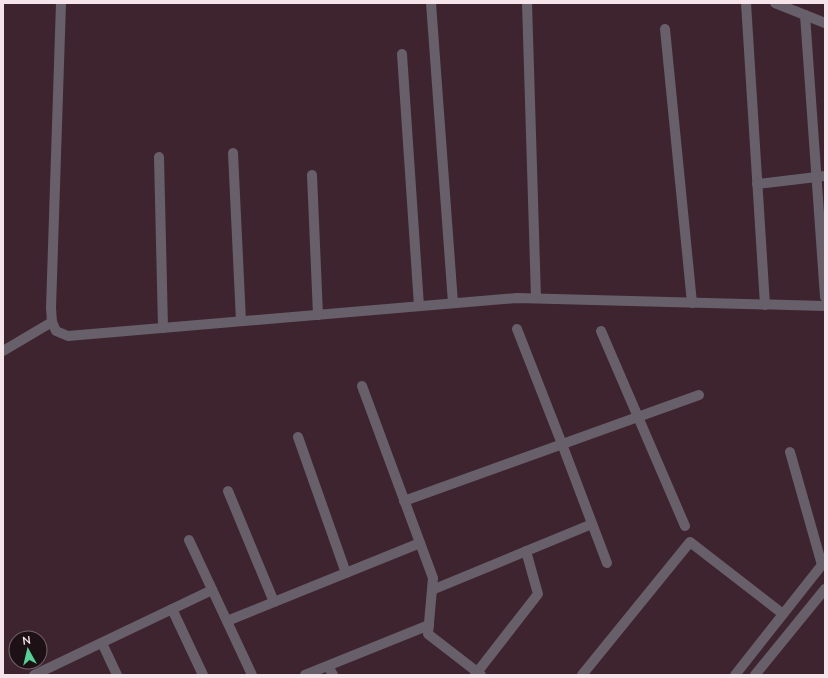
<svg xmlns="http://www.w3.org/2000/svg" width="828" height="678" font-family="'Nunito Sans',sans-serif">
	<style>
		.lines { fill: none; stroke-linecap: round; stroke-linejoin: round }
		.minor { stroke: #675f6a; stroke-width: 10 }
		.tertiary { stroke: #675f6a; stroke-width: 10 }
	</style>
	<rect width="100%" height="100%" fill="#3d242f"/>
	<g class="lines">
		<g class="minor">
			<path d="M61,3l-10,305 1,14 4,9 12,5 449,-38 308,8"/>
			<path d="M431,3l22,300"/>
			<path d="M527,3l9,295"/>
			<path d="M746,3l19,302"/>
			<path d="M805,15l20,282"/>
			<path d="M665,29l27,274"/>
			<path d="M402,54l17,252"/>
			<path d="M233,153l8,168"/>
			<path d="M159,157l4,171"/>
			<path d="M312,175l6,140"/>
			<path d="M757,184l68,-8"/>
			<path d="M517,329l45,115 45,119"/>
			<path d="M601,331l84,195"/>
			<path d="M3,351l49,-29"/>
			<path d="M362,386l71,192 -5,56 53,41"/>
			<path d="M298,437l48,136"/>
			<path d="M790,452l32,113"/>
			<path d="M228,491l46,111"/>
			<path d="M404,501l295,-106"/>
			<path d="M189,540l63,135"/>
			<path d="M432,590l160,-66"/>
			<path d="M172,609l31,66"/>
			<path d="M227,621l193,-78"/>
			<path d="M102,643l15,32"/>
			<path d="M328,666l5,9"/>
			<path d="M34,675l178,-85"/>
			<path d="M305,675l124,-50"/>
			<path d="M475,675l63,-81 -12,-43"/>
			<path d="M582,675l108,-133 93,72"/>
		</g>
		<g class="tertiary">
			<path d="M775,3l50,20"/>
			<path d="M735,675l90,-114"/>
			<path d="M755,675l70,-86"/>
		</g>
	</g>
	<rect width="828" height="678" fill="none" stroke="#f6e4eb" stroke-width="8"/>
	<g transform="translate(28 650) rotate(352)"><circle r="19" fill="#1d1116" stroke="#74656b"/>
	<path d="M0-3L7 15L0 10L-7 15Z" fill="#53d396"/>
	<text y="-6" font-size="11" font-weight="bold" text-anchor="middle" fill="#f6e4eb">N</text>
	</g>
</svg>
